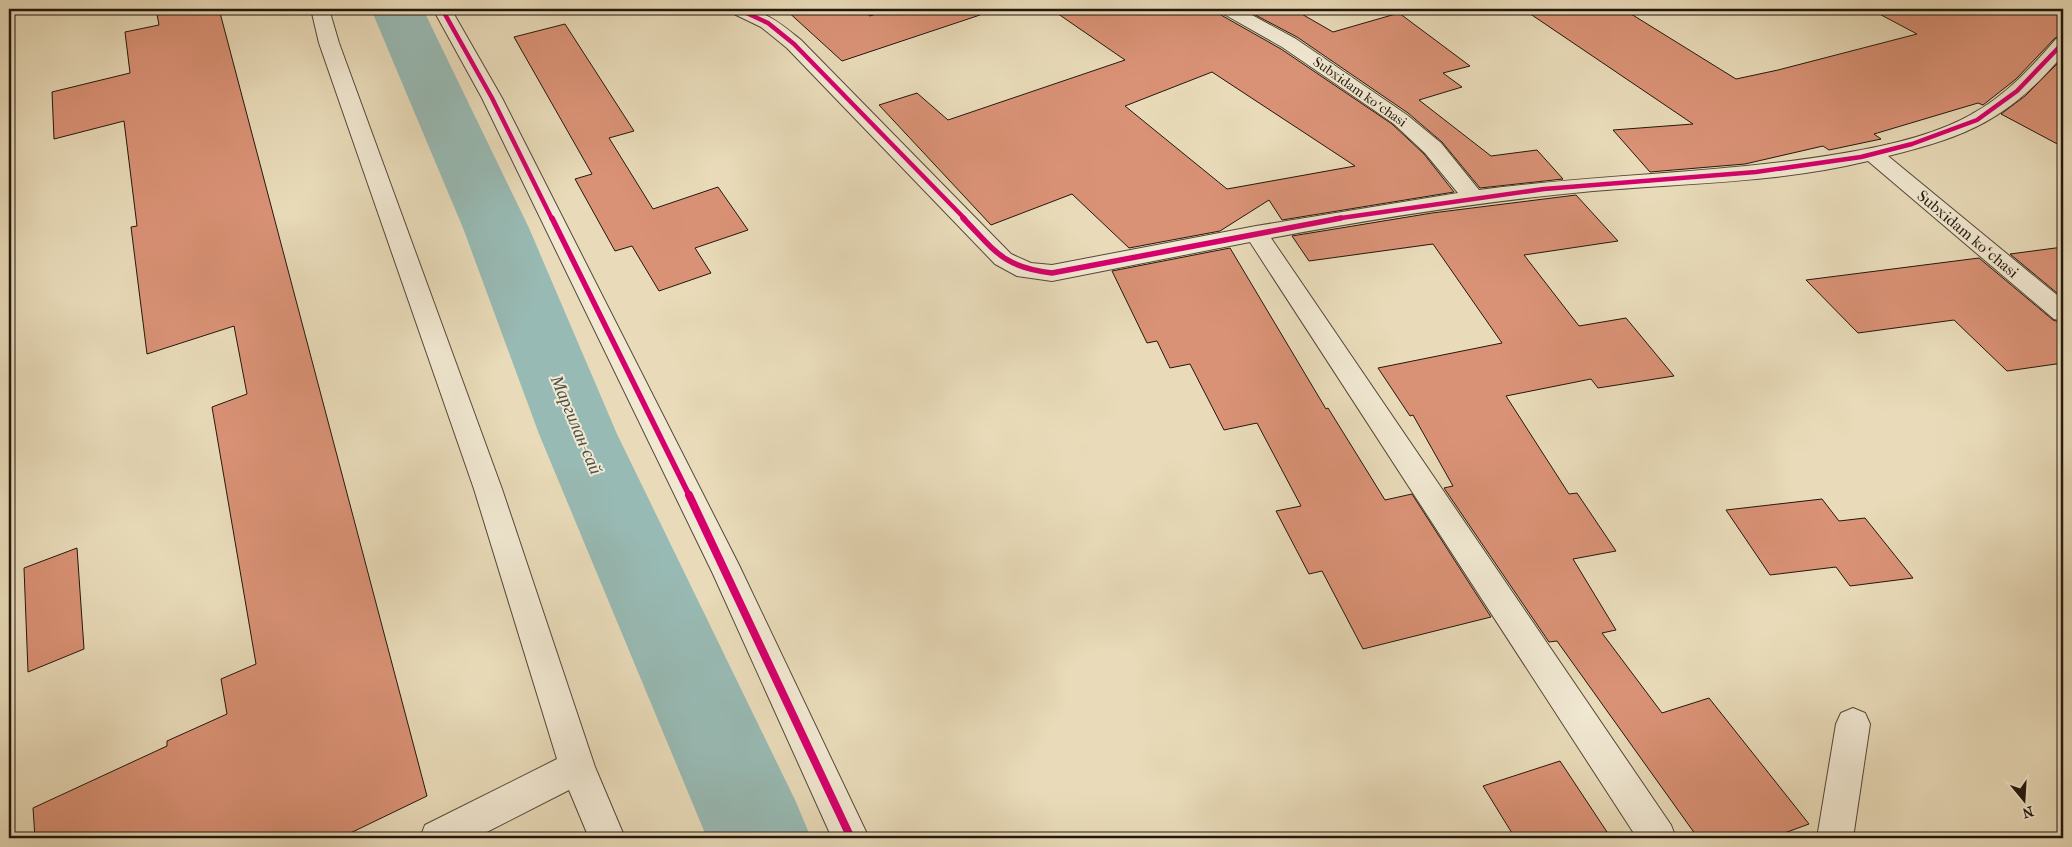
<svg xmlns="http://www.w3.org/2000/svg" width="2072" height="847" font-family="'IM FELL French Canon',serif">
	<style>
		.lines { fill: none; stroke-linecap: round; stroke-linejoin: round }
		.river { fill: #98bab4; fill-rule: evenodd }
		.building { fill: #da9276; stroke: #23170c; fill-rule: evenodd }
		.minor-casing { stroke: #544837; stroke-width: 2 }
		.minor { fill: #f1e8d2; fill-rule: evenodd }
		.cycleway-far2-casing { stroke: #f1e8d2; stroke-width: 7 }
		.cycleway-far1-casing { stroke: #f1e8d2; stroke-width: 9 }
		.cycleway-casing { stroke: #f1e8d2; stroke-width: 11 }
		.cycleway-far2 { stroke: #d6006c; stroke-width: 4.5 }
		.cycleway-far1 { stroke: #d6006c; stroke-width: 5.5 }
		.cycleway { stroke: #d6006c; stroke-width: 8 }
		.labels { text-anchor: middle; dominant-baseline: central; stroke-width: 4; stroke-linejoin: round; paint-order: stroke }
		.far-street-label { font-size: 14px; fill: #23170c; stroke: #f1e8d2 }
		.street-label { font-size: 16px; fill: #23170c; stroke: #f1e8d2 }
		.water-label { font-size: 18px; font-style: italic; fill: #4c5047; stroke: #f1e8d2 }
	</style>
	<rect width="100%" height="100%" fill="#e9dbb9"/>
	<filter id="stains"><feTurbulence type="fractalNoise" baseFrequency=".004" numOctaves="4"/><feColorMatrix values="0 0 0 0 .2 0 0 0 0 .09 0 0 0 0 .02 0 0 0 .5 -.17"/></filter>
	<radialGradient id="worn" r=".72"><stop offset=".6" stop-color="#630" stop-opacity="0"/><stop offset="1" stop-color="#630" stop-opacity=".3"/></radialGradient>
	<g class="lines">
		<path class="river" d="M371,9h52l106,219 88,206 179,368 15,36h-104l-168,-404 -76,-206z"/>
	</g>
	<g class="building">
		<path d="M156,9h63l208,787 -87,42h-305l-2,-30 134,-62v-5l60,-27 -6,-35 35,-15 -44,-257 35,-13 -13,-68 -87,28 -16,-127 6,-1 -13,-105 -70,18 -2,-47 78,-19 -5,-41 34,-7z"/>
		<path d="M785,9h76l9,7 21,-7h88l1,6 -138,46z"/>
		<path d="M1051,9h166l4,6 60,34 111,75 32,30 30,38 -172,28 -13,-20 -49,31 -91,17 -57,-54 -81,31 -112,-120 38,-12 31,27 177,-60zM1212,72l143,94 -128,23 -102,-83z"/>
		<path d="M1244,9h49l40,23 66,-19 71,53 -27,7 19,14 -43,13 72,56 46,-6 26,29 -83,9 -38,-46 -34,-29 -111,-76z"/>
		<path d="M1523,9h100l113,70 42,-9 139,-36 -47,-25h193v26l-8,3 -39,41 -33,26 -5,-2 -104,31 7,5 -52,11 -6,-4 -78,18 -95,8 -37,-42 80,-6z"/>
		<path d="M565,24l69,107 -25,7 44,71 65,-22 30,43 -53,18 16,25 -52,18 -27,-45 -17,5 -40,-72 17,-5 -78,-137z"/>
		<path d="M2063,58v89l-62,-33 24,-18z"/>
		<path d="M1576,195l42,46 -94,14 55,71 47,-8 48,58 -76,12 -7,-9 -85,17 63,98 8,-1 39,58 -43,8 43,71 -14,3 60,80 47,-15 100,126 -38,14h-73l-141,-197 -8,1 -105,-154 9,-2 -40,-71 -3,1 -32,-48 124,-25 -69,-99 -124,17 -17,-25 140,-23z"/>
		<path d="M2063,247v51l-53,-44z"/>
		<path d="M1230,248l96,161 2,-1 57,92 27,-6 79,123 -128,32 -41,-78 -13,3 -33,-63 25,-5 -44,-83 -33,7 -34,-66 -20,4 -13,-27 -10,2 -35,-72z"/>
		<path d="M1979,258l74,62 10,3v40l-56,8 -53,-51 -96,13 -52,-53z"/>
		<path d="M1822,499l17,22 26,-3 48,60 -63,8 -14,-19 -66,8 -44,-65z"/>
		<path d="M77,548l7,101 -56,23 -4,-104z"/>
		<path d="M1560,761l51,77h-96l-32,-52z"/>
	</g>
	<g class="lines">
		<g class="minor-casing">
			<g id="minor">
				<path d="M311,9h18l10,34 163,446 93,278 30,71h-36l-20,-48 -94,48h-55l5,-13 132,-66 -83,-270 -155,-446z"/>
				<path d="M433,9h18l51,89 237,467 130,273h-37l-119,-264 -231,-476z"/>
				<path d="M729,9c33,-2 47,11 72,31l210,214 20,9 21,2 204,-39 202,-33 -33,-40 -32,-30 -111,-76 -60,-34 -3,-4h22l55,30 111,76 34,28 38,47c119,-16 240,-16 359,-36 43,-7 96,-18 134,-40 33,-18 59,-46 84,-75l7,-2v18c-55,64 -94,81 -175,101l175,144v21l-9,-2 -186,-158c-90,22 -184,22 -275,30 -108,10 -215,27 -322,47l400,587 5,13h-39l-387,-596 -198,39 -35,-5 -22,-12 -208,-216 -26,-21 -29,-14z"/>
				<path d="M1853,708l12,5 5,11 -17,114h-36l19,-114 5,-11z"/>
			</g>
		</g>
		<use href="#minor" class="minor"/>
		<g class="cycleway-far2-casing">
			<g id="cycleway-far2">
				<path d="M442,9l50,89 60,121"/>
				<path d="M738,9l30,14 26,21 171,175"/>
				<path d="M1334,219l210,-30 212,-17 105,-15 51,-13 65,-24 40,-29 46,-48"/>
			</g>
		</g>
		<g class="cycleway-far1-casing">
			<g id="cycleway-far1">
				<path d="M552,218l138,279"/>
				<path d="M963,218c33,34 40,49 89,55l289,-55"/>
			</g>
		</g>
		<g class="cycleway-casing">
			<path id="cycleway" d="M689,495l162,343"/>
		</g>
		<use href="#cycleway-far2" class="cycleway-far2"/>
		<use href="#cycleway-far1" class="cycleway-far1"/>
		<use href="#cycleway" class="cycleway"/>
	</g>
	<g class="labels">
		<g class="far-street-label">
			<text transform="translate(1360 92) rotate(35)">Subxidam koʻchasi</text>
		</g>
		<g class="street-label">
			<text transform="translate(1968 234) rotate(40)">Subxidam koʻchasi</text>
		</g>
		<g class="water-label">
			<text transform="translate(576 425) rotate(67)">Маргилан-сай</text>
		</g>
	</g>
	<rect width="2072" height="847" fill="none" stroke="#e9dbb9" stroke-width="30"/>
	<rect x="10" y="10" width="2052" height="827" fill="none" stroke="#23170c" stroke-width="2.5"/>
	<rect x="15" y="15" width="2042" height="817" fill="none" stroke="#23170c"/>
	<g transform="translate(2024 800) rotate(162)" stroke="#f1e8d2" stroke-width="4" paint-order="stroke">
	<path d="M0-4L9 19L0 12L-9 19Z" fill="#23170c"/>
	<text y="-8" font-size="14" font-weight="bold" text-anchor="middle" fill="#23170c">N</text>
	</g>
	<rect width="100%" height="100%" filter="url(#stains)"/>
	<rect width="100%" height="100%" fill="url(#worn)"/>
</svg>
